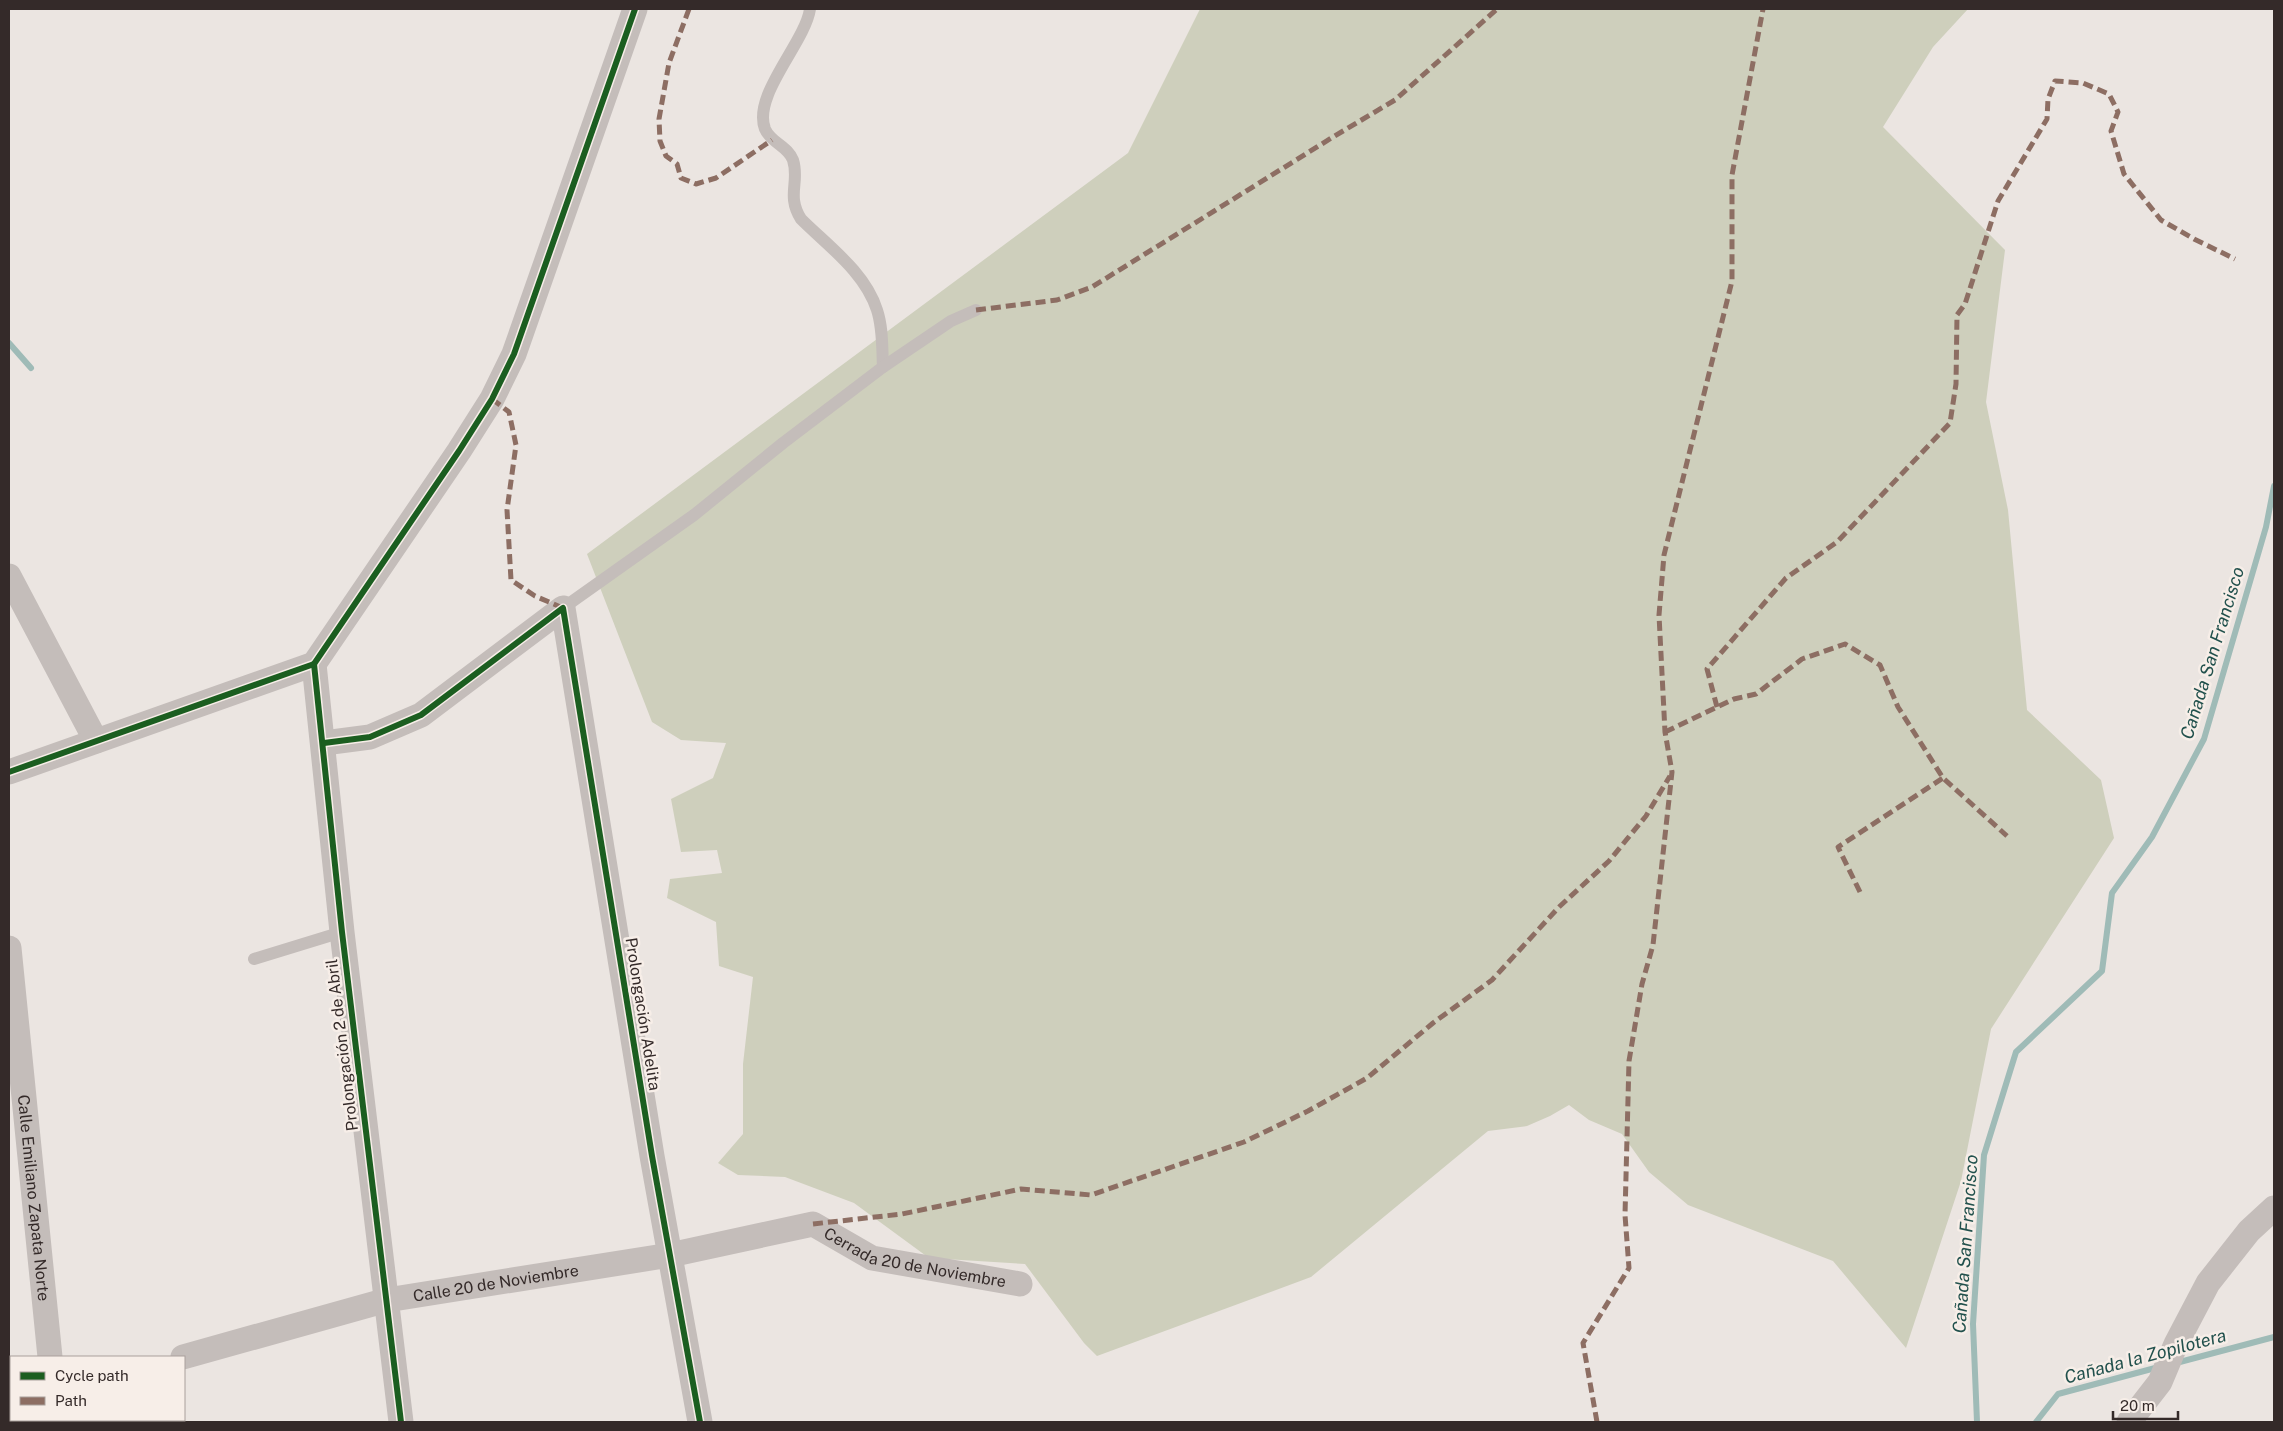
<svg xmlns="http://www.w3.org/2000/svg" width="2283" height="1431" font-family="'Public Sans',sans-serif">
	<style>
		.green { fill: #cecfbc }
		.lines { fill: none; stroke-linecap: round; stroke-linejoin: round }
		.stream { stroke: #9fbbb7; stroke-width: 6 }
		.service { stroke: #c4bdba; stroke-width: 12 }
		.minor { stroke: #c4bdba; stroke-width: 25 }
		.quiet { stroke: #8d6e63; stroke-width: 5; stroke-dasharray: 10 5; stroke-linecap: butt }
		.cycleway-casing { stroke: #f7eee8; stroke-width: 9 }
		.cycleway { stroke: #1b5e20; stroke-width: 6 }
		.labels { text-anchor: middle; dominant-baseline: central; stroke-width: 5; stroke-linejoin: round; paint-order: stroke }
		.street-label { font-size: 16px; fill: #342a29; stroke: #f7eee8 }
		.water-label { font-size: 18px; font-style: italic; fill: #22514d; stroke: #f7eee8 }
	</style>
	<rect width="100%" height="100%" fill="#ebe5e1"/>
	<path class="green" d="M1200,9h768l-35,38 -50,80 122,123 -19,152 22,108 19,200 74,70 13,58 -123,191 -30,152 -55,167 -73,-87 -145,-56 -39,-33 -27,-38 -33,-14 -20,-15 -19,11 -23,10 -39,5 -177,146 -214,79 -13,-13 -59,-79 -96,-6 -75,-55 -69,-26 -47,-2 -20,-12 25,-29v-70l10,-87 -34,-11 -3,-44 -49,-24 3,-19 52,-6 -5,-23 -36,2 -10,-53 42,-21 13,-35 -45,-3 -29,-18 -65,-168 541,-401z"/>
	<g class="lines">
		<g class="stream">
			<path d="M9,343l22,25"/>
			<path d="M2176,1363l98,-26"/>
			<path d="M1977,1422l-4,-98 11,-169 32,-103 86,-81 10,-78 40,-56 52,-98 62,-212 8,-41"/>
			<path d="M2036,1422l22,-28 101,-27"/>
		</g>
		<g class="service">
			<path d="M810,9c-5,34 -58,86 -45,120 6,14 23,17 28,31 7,22 -7,35 8,59 27,27 64,53 76,91 6,18 5,38 6,57"/>
			<path d="M563,608l131,-93 89,-72 100,-76 68,-46 25,-11"/>
			<path d="M254,959l88,-27"/>
		</g>
		<g class="minor">
			<path d="M9,576l87,165"/>
			<path d="M314,664l28,268 59,490"/>
			<path d="M324,743l46,-6 51,-22 142,-107 89,548 48,266"/>
			<path d="M9,772l305,-108 145,-213 33,-52 22,-45 121,-345"/>
			<path id="s1" d="M9,948l41,409"/>
			<path id="s2" d="M183,1357l204,-57 283,-45 143,-31 59,34 148,26"/>
			<path d="M57,1420v2"/>
			<path d="M2129,1422l31,-40 16,-38 32,-61 41,-52 25,-23"/>
		</g>
		<g class="quiet">
			<path d="M689,9l-20,54 -10,56 1,22 6,15 11,8 4,14 15,6 20,-6 56,-38"/>
			<path d="M976,310l81,-10 35,-13 241,-150 62,-37 102,-91"/>
			<path d="M492,399l17,13 7,33 -9,65 4,70 24,16 28,12"/>
			<path d="M1717,707l-10,-38 79,-91 51,-36 113,-119 6,-39 1,-69 8,-11 33,-103 49,-82 1,-20 7,-18 28,2 26,11 9,18 -7,19 13,43 37,46 33,19 41,20"/>
			<path d="M1665,732l69,-33 22,-5 46,-35 43,-15 35,21 18,42 45,71 64,58"/>
			<path d="M1860,892l-22,-45 105,-69"/>
			<path d="M813,1224l89,-10 119,-25 70,6 153,-53 64,-31 59,-33 66,-55 59,-43 67,-73 50,-46 37,-45 24,-40"/>
			<path d="M1597,1422l-14,-79 46,-75 -4,-53 4,-154 13,-77 11,-39 19,-173 -7,-40 -6,-117 5,-60 68,-274v-106l31,-166"/>
		</g>
		<g class="cycleway-casing">
			<g id="cycleway">
				<path d="M314,664l28,268 59,490"/>
				<path d="M324,743l46,-6 51,-22 142,-107 89,548 48,266"/>
				<path d="M9,772l305,-108 145,-213 33,-52 22,-45 121,-345"/>
			</g>
		</g>
		<use href="#cycleway" class="cycleway"/>
	</g>
	<g class="labels">
		<g class="street-label">
			<text transform="translate(643 1014) rotate(81)">Prolongación Adelita</text>
			<text transform="translate(342 1045) rotate(-97)">Prolongación 2 de Abril</text>
			<text stroke="none"><textPath href="#s1" startOffset="251">Calle Emiliano Zapata Norte</textPath></text>
			<text stroke="none"><textPath href="#s2" startOffset="754">Cerrada 20 de Noviembre</textPath></text>
			<text stroke="none"><textPath href="#s2" startOffset="322">Calle 20 de Noviembre</textPath></text>
		</g>
		<g class="water-label">
			<text transform="translate(2212 653) rotate(-73)">Cañada San Francisco</text>
			<text transform="translate(1965 1244) rotate(-86)">Cañada San Francisco</text>
			<text transform="translate(2145 1356) rotate(-15)">Cañada la Zopilotera</text>
		</g>
	</g>
	<rect width="2283" height="1431" fill="none" stroke="#342a29" stroke-width="20"/>
	<rect x="10" y="1356" width="175" height="65" fill="#f7eee8" stroke="#a9a09c"/>
	<rect x="20" y="1372" width="25" height="8" fill="#1b5e20" stroke="#a9a09c"/>
	<text x="55" y="1381" font-size="15" fill="#342a29">Cycle path</text>
	<rect x="20" y="1397" width="25" height="8" fill="#8d6e63" stroke="#a9a09c"/>
	<text x="55" y="1406" font-size="15" fill="#342a29">Path</text>
	<path d="M2113 1411v8h65v-8" fill="none" stroke="#342a29" stroke-width="2.5"/>
	<text x="2120" y="1411" font-size="15" fill="#342a29" stroke="#f7eee8" stroke-width="4" paint-order="stroke">20 m</text>
</svg>
